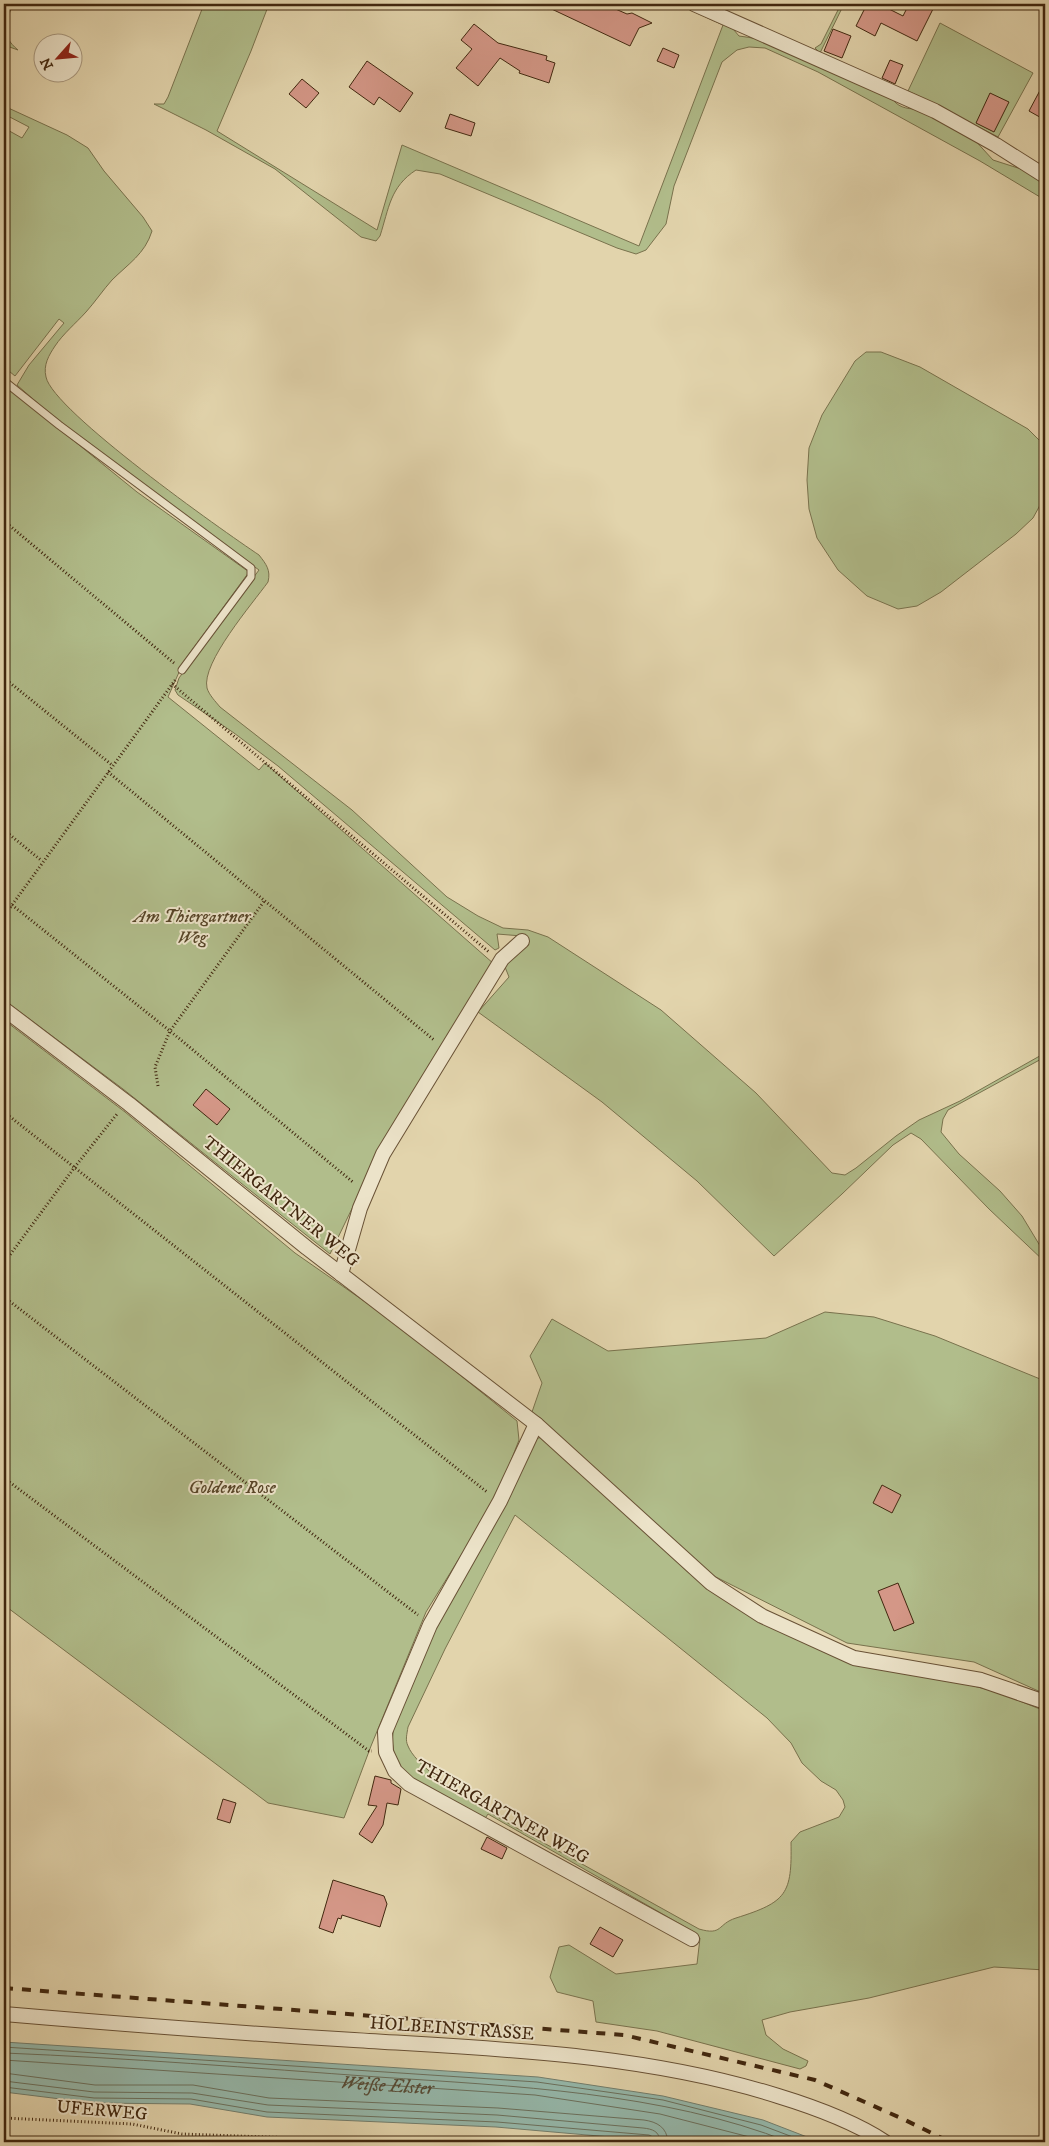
<svg xmlns="http://www.w3.org/2000/svg" width="1049" height="2146" font-family="'IM FELL DW Pica',serif">
	<style>
		.green { fill: #b1bd8b; stroke: #79724d; fill-rule: evenodd }
		.water { fill: #95b8ab; stroke: #737e6d }
		.lines { fill: none; stroke-linecap: round; stroke-linejoin: round }
		.shore { stroke: #6b705d; stroke-width: 1 }
		.building { fill: #d49787; stroke: #41270f }
		.lane-casing { stroke: #695236; stroke-width: 9 }
		.street-casing { stroke: #695236; stroke-width: 16 }
		.path { stroke: #41270f; stroke-width: 3; stroke-dasharray: 1 2.5; stroke-linecap: butt }
		.lane { stroke: #ece3c9; stroke-width: 7 }
		.street { stroke: #ece3c9; stroke-width: 14 }
		.rail { stroke: #41270f; stroke-width: 4; stroke-dasharray: 9 9; stroke-linecap: butt }
		.labels { text-anchor: middle; dominant-baseline: central; stroke-width: 4; stroke-linejoin: round; paint-order: stroke }
		.park-label { font-size: 18px; font-style: italic; fill: #574528; stroke: #ece3c9 }
		.street-label { font-size: 18px; fill: #41270f; stroke: #ece3c9 }
		.water-label { font-size: 19px; font-style: italic; fill: #564b36; stroke: #ece3c9 }
	</style>
	<rect width="100%" height="100%" fill="#e2d4ac"/>
	<filter id="stains"><feTurbulence type="fractalNoise" baseFrequency=".004" numOctaves="4"/><feColorMatrix values="0 0 0 0 .2 0 0 0 0 .09 0 0 0 0 .02 0 0 0 .5 -.17"/></filter>
	<radialGradient id="worn" r=".72"><stop offset=".6" stop-color="#630" stop-opacity="0"/><stop offset="1" stop-color="#630" stop-opacity=".3"/></radialGradient>
	<g class="green">
		<path d="M7,4h6c-8,20 -13,31 5,46l-14,-5v-32z"/>
		<path d="M204,4h65l-18,47 -34,80 160,99 25,-85 237,101 84,-221 -37,-17 4,-2 38,17 11,13c53,6 104,38 152,61 6,10 15,12 26,12l55,28 21,23 28,9 24,11v20l-65,-39 -162,-89 -53,-24 -16,-1 -12,3 -15,12 -48,124 -8,38 -20,26 -10,4 -19,-6 -177,-74 -24,-4c-26,17 -27,38 -36,66l-4,5 -15,-4 -86,-68 -69,-39 -52,-26h10l4,-7z"/>
		<path d="M841,4h3l-24,49 -5,-5 6,-4z"/>
		<path d="M940,23l93,50 -35,64 -90,-46z"/>
		<path d="M4,106l63,29 21,13 16,23 39,46 9,14c-7,23 -24,33 -40,49 -9,10 -17,22 -26,32 -10,11 -23,22 -31,34 -6,9 -12,19 -9,31 7,34 177,154 213,178 7,9 12,15 9,27 -15,21 -67,81 -61,106 2,7 9,14 13,19l132,103 95,87 31,19 25,12 25,2 20,7 113,73 95,83 76,80 13,2 11,-7 40,-32 23,-16 41,-19 85,-48v4l-97,53 -5,9 -2,13 18,22 41,37 22,25 23,38v8l-56,-53 -68,-70 -10,-6 -18,12 -51,49 -68,62 -77,-75 -95,-79 -124,-90 31,-35 -4,-10 12,-17 5,-14 -25,-2 2,14 -4,2 -217,-184 -44,-33 -56,-38 -3,-5 4,-12 80,-108 -184,-134 -58,-51 12,-20 35,-42 -5,-4 -44,57 -11,-9v-239l18,10 7,-11 -25,-13z"/>
		<path d="M866,352h15l39,15 108,62 17,17v50l-12,22 -17,16 -75,58 -24,14 -19,3 -31,-13 -29,-26 -21,-32 -8,-29 -2,-29 2,-32 13,-33 33,-54z"/>
		<path d="M4,384l133,108 112,80 -65,89 -16,36 91,73 6,-7 229,201 -53,81 -51,85 -60,124 -207,-165 -119,-89z"/>
		<path d="M4,1020l121,92 170,141 102,71 120,97 2,19 -23,59 -70,113 -55,134 -27,72 -76,-15 -264,-198z"/>
		<path d="M825,1312l49,5 61,19 110,45v313l-71,-32 -127,-19 -147,-74 -168,-157 10,-29 -12,-27 22,-37 56,32 158,-13z"/>
		<path d="M542,1437l10,6 138,131 16,10 116,63 175,45 48,19v259l-51,-3 -125,31 -79,14 -28,8 4,15 17,14 25,12 -2,5 -6,3 -143,-38 -61,-9 -3,-21 -36,-9 -7,-15 9,-30 10,-2 47,29 81,-10 3,-26 -6,-6 -206,-118 -4,6 -79,-46 -10,-15 -3,-18 2,-16 8,-24 40,-86 93,-176zM515,1515l252,203 24,25 11,20 19,18 15,9 7,10 2,7 -6,10 -39,15 -9,10c1,52 -4,60 -55,76 -19,6 -13,18 -37,11 -42,-23 -84,-47 -126,-70 -35,-20 -151,-78 -165,-113 -3,-6 -1,-12 0,-19l37,-78z"/>
	</g>
	<path class="water" d="M4,2042l534,35 125,19 100,24 57,22h-153l-171,-15 -229,-10 -77,-13 -97,-1 -89,-11z"/>
	<g class="lines">
		<g class="shore">
			<path d="M4,2047l533,35 126,18 98,25 45,17"/>
			<path d="M4,2053c124,5 249,15 374,24 134,9 285,15 411,65"/>
			<path id="s1" d="M4,2060l531,35 125,19 109,28"/>
			<path d="M4,2073l91,12h98l76,13 229,10 146,12c13,2 23,7 24,22"/>
			<path d="M4,2081l90,11 98,1 76,12 229,10 146,13c9,1 17,3 17,14"/>
			<path d="M4,2087l90,11 97,1 76,13 230,10 152,13 4,2 1,5"/>
		</g>
	</g>
	<g class="building">
		<path d="M541,4h63l23,10 5,-1 20,10 -13,5 -9,18z"/>
		<path d="M867,4h12l24,12 6,-12h13l11,5 -16,32 -36,-18 -6,13 -19,-10z"/>
		<path d="M474,24l24,19 49,13 -1,4 9,3 -6,20 -30,-10 1,-2 -20,-13 -22,28 -22,-18 16,-19 -11,-9z"/>
		<path d="M833,29l18,7 -9,22 -18,-7z"/>
		<path d="M663,48l16,7 -5,13 -17,-7z"/>
		<path d="M890,60l13,5 -8,19 -13,-6z"/>
		<path d="M367,61l46,32 -13,19 -21,-15 -5,8 -25,-18z"/>
		<path d="M302,79l17,14 -13,15 -17,-14z"/>
		<path d="M1045,81v39l-16,-9z"/>
		<path d="M990,93l19,9 -15,30 -18,-9z"/>
		<path d="M450,114l25,9 -4,13 -26,-8z"/>
		<path d="M206,1089l24,20 -13,16 -24,-20z"/>
		<path d="M882,1485l19,10 -9,18 -19,-10z"/>
		<path d="M898,1583l16,40 -20,8 -16,-40z"/>
		<path d="M375,1776l16,4v3l10,6 -3,16 -11,-2 -4,22 -11,18 -13,-9 18,-28 -9,-1z"/>
		<path d="M223,1799l13,4 -6,20 -13,-4z"/>
		<path d="M487,1837l20,11 -5,11 -21,-10z"/>
		<path d="M333,1880l51,16 3,8 -7,23 -38,-12 -1,4 -3,-1 -5,15 -14,-5z"/>
		<path d="M600,1927l23,13 -10,17 -23,-13z"/>
	</g>
	<g class="lines">
		<g class="lane-casing">
			<path id="lane" d="M4,381l55,44 192,143v9l-69,93"/>
		</g>
		<g class="street-casing">
			<g id="street">
				<path d="M694,4l241,107 61,34 49,31"/>
				<path d="M4,1009l125,95 178,144 229,176 175,159 51,33 92,42 127,22 64,22"/>
				<path d="M341,1274l19,-66 23,-54 119,-195 20,-18"/>
				<path d="M536,1424l-36,77 -70,124 -45,107 1,20 9,19 14,13 283,155"/>
				<path d="M4,2014c117,10 233,19 350,26 141,9 288,13 424,56 36,11 75,25 107,46"/>
			</g>
		</g>
		<g class="path">
			<path d="M4,521l170,142"/>
			<path d="M4,678l108,87"/>
			<path d="M172,684l317,268"/>
			<path d="M108,772l326,268"/>
			<path d="M4,830l38,31"/>
			<path d="M12,905l158,126 184,152"/>
			<path d="M4,916l172,-237"/>
			<path d="M158,1086l-3,-19 15,-36 95,-131"/>
			<path d="M4,1112l483,380"/>
			<path d="M4,1263l70,-95 43,-54"/>
			<path d="M4,1297l414,318"/>
			<path d="M4,1478l365,273h3"/>
			<path d="M4,2118l128,6 50,10 225,8"/>
		</g>
		<use href="#lane" class="lane"/>
		<use href="#street" class="street"/>
		<path class="rail" d="M4,1988l620,47 191,45 88,39 47,23"/>
	</g>
	<g class="labels">
		<g class="park-label">
			<text x="192" y="917">Am Thiergartner<tspan x="192" dy="21">Weg</tspan></text>
			<text x="232" y="1488">Goldene Rose</text>
		</g>
		<g class="street-label">
			<text transform="translate(281 1202) rotate(39)">THIERGARTNER WEG</text>
			<text transform="translate(502 1812) rotate(29)">THIERGARTNER WEG</text>
			<text transform="translate(452 2029) rotate(4)">HOLBEINSTRASSE</text>
			<text transform="translate(102 2111) rotate(5)">UFERWEG</text>
		</g>
		<g class="water-label">
			<text stroke="none"><textPath href="#s1" startOffset="384">Weiße Elster</textPath></text>
		</g>
	</g>
	<rect width="1049" height="2146" fill="none" stroke="#e2d4ac" stroke-width="20"/>
	<rect x="5" y="5" width="1039" height="2136" fill="none" stroke="#41270f" stroke-width="2.5"/>
	<rect x="10" y="10" width="1029" height="2126" fill="none" stroke="#41270f"/>
	<g transform="translate(58 58) rotate(243)"><circle r="24" fill="#ece3c9" stroke="#a8987f"/>
	<path d="M0-4L9 19L0 12L-9 19Z" fill="#8f2418"/>
	<text y="-8" font-size="14" font-weight="bold" text-anchor="middle" fill="#41270f">N</text>
	</g>
	<rect width="100%" height="100%" filter="url(#stains)"/>
	<rect width="100%" height="100%" fill="url(#worn)"/>
</svg>
